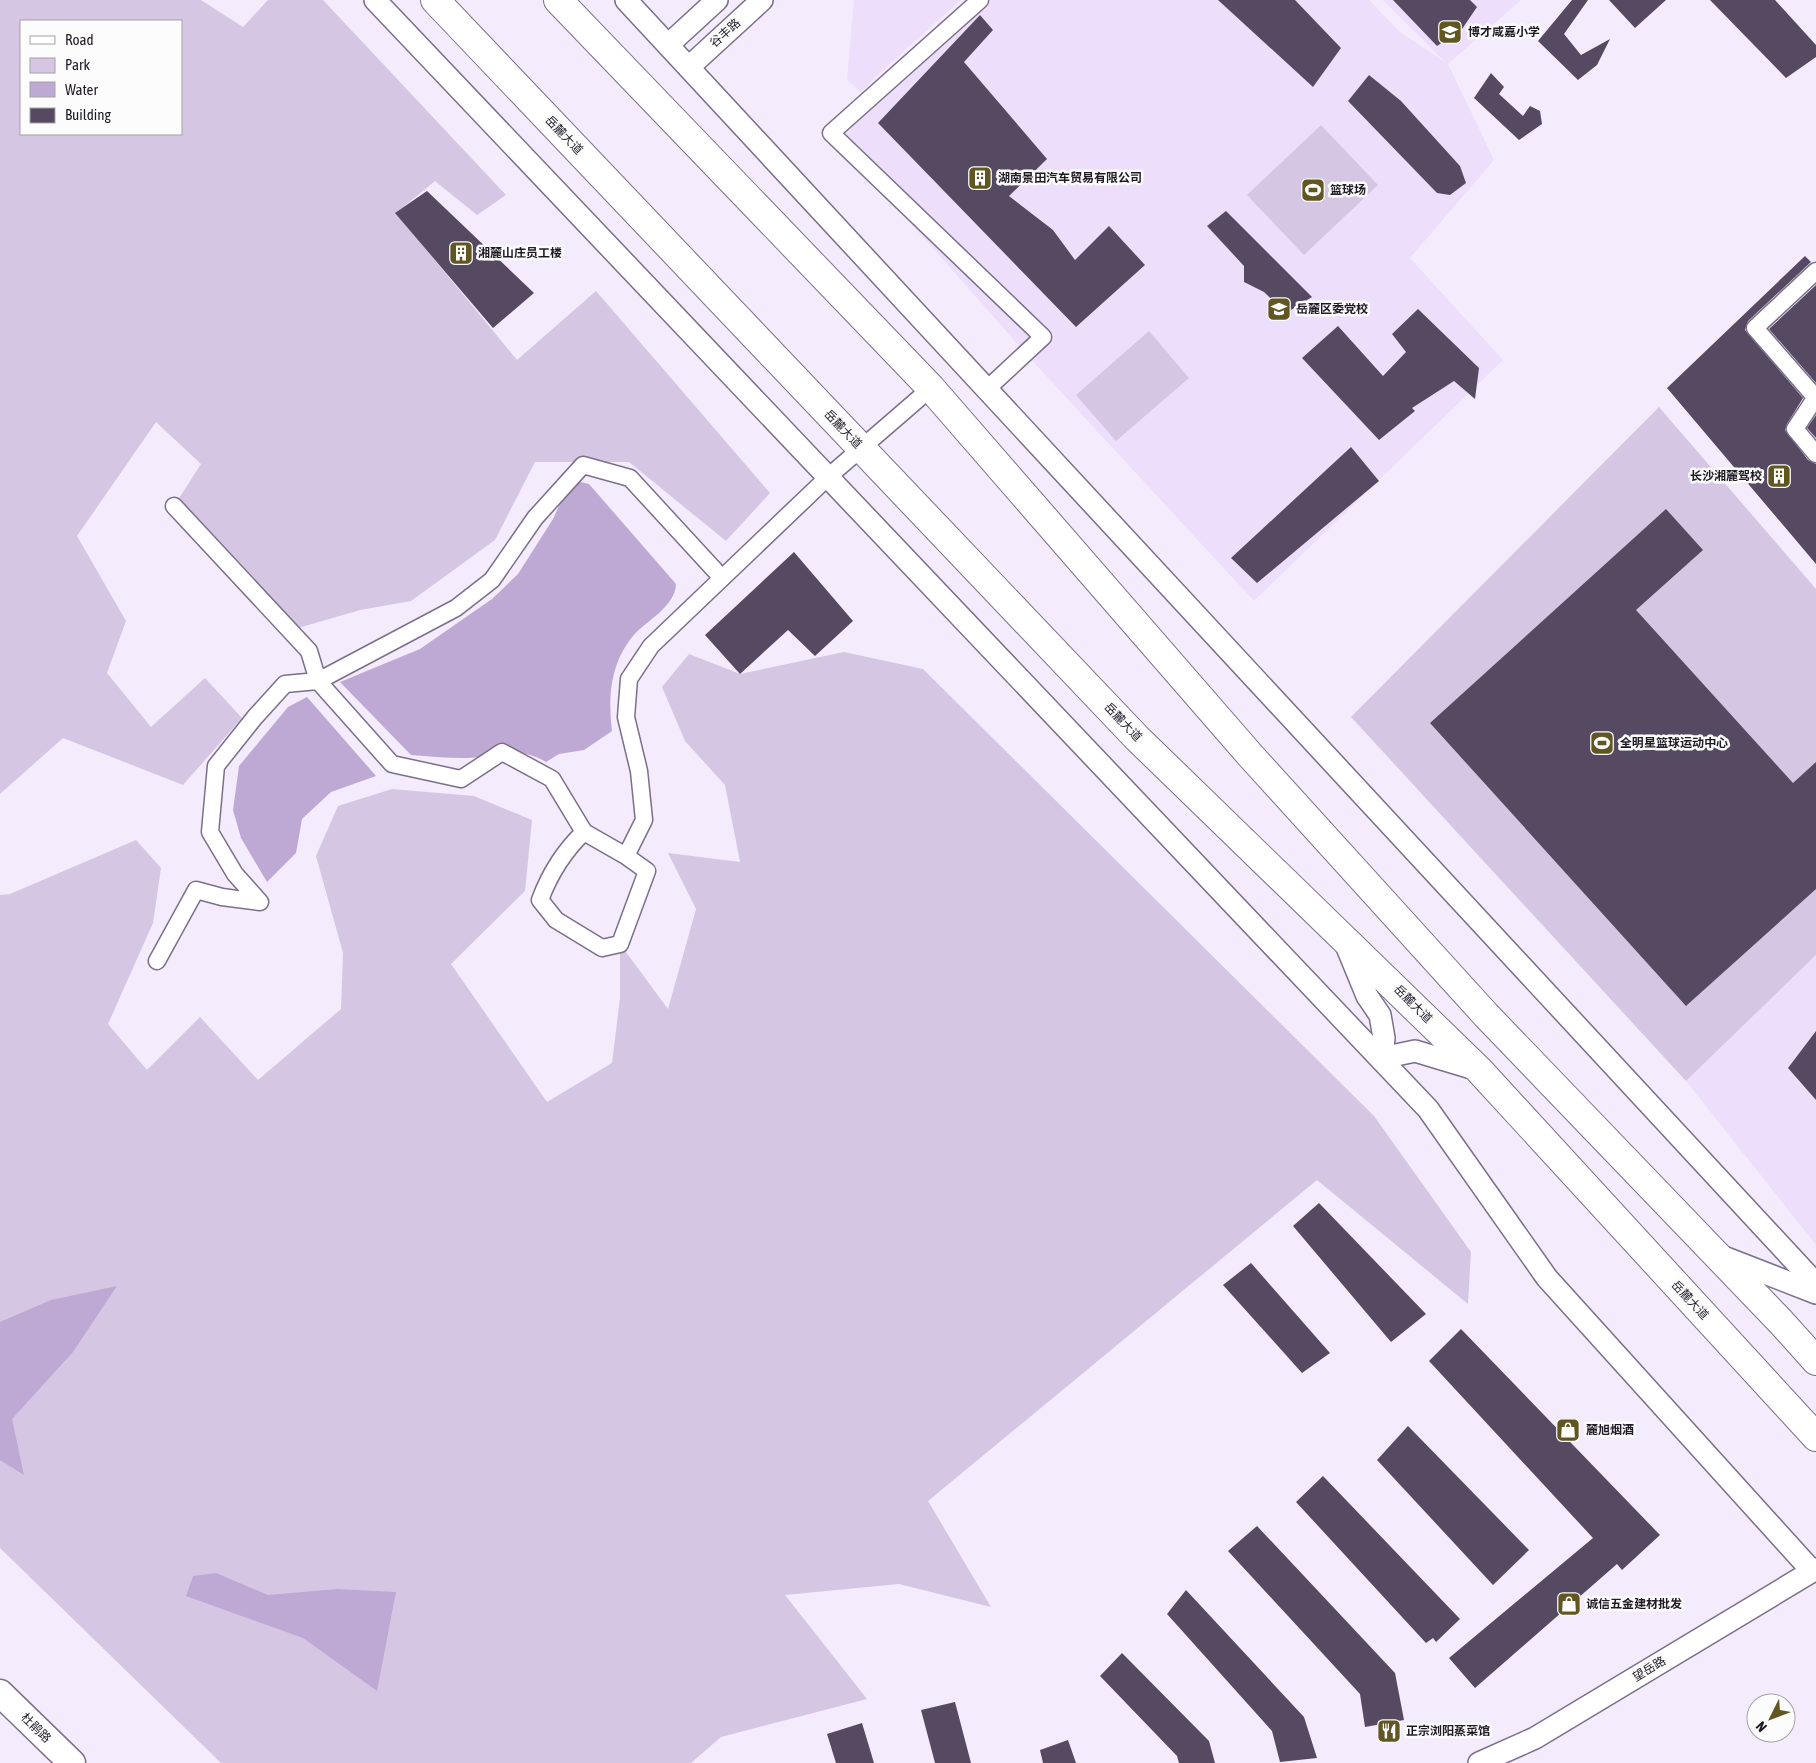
<svg xmlns="http://www.w3.org/2000/svg" width="1816" height="1763" font-family="'Asap Condensed','Noto Sans SC',sans-serif">
	<style>
		.built { fill: #eddffc }
		.green { fill: #d5c7e4; fill-rule: evenodd }
		.water { fill: #bea9d5 }
		.building { fill: #564a62 }
		.lines { fill: none; stroke-linecap: round; stroke-linejoin: round }
		.minor-casing { stroke: #7c6f89; stroke-width: 19 }
		.tertiary-casing { stroke: #7c6f89; stroke-width: 24 }
		.primary-casing { stroke: #7c6f89; stroke-width: 29 }
		.trunk-casing { stroke: #7c6f89; stroke-width: 30 }
		.minor { stroke: #fff; stroke-width: 16 }
		.tertiary { stroke: #fff; stroke-width: 21 }
		.primary { stroke: #fff; stroke-width: 26 }
		.trunk { stroke: #fff; stroke-width: 28 }
		.labels { text-anchor: middle; dominant-baseline: central; stroke-width: 5; stroke-linejoin: round; paint-order: stroke }
		.poi-label { font-size: 12px; font-weight: bold; fill: #1f1a25; stroke: #fcfcfc; text-anchor: start }
		.street-label { font-size: 12px; fill: #1f1a25; stroke: #fcfcfc }
	</style>
	<rect width="100%" height="100%" fill="#f4ebfd"/>
	<g class="built">
		<path d="M854,0h107l-74,66 -26,26 -14,-12z"/>
		<path d="M980,0h389l31,32 45,30 -62,-62h138l-73,64 46,96 -84,98 93,102 -249,241 -216,-234 -207,-234z"/>
		<path d="M1816,955v290l-130,-164z"/>
	</g>
	<g class="green">
		<path d="M0,0h201l42,27 25,-27h55l183,195 -29,20 -42,-34 -39,32 121,147 79,-69 174,202 -44,48 -97,-79h-94l-40,78 -84,61 -51,9 -62,18 -124,-122 27,-42 -45,-42 -79,114 49,85 -19,52 44,54 54,-49 37,40 -59,67 -120,-47 -63,56zM21,21h160v113h-160z"/>
		<path d="M1321,125l57,60 -74,70 -57,-60z"/>
		<path d="M1149,331l40,47 -73,63 -40,-46z"/>
		<path d="M1659,407l157,182v366l-130,126 -335,-364z"/>
		<path d="M844,652l79,17 451,447 97,136 -3,52 -151,-124 -389,321 63,106 -92,-23 -114,11 82,104 -146,38 -30,26h-470l-221,-215v-653l10,-1 126,-54 25,28 -8,55 -45,101 39,46 53,-53 58,63 83,-71 2,-56 -27,-97 22,-50 54,-17 82,7 58,24 -7,71 -74,73 96,138 65,-39 8,-65v-54l48,65 28,-100 -28,-56 72,9 -15,-77 -40,-44 -23,-54 27,-33 51,20z"/>
	</g>
	<g class="water">
		<path d="M576,481l13,3 87,100c-1,23 -29,36 -43,52 -23,28 -25,61 -21,95l-28,19 -25,4 -13,8c-30,-18 -52,-4 -84,-4 -17,0 -34,-2 -51,-3l-71,-73 80,-33 72,-50 26,-25 35,-55 16,-35z"/>
		<path d="M307,697l69,79 -45,16 -29,27 -6,34 -29,29 -26,-44 -8,-28 6,-44 49,-59z"/>
		<path d="M117,1286l-44,66 -61,67 12,56 -24,-15v-138l51,-22z"/>
		<path d="M216,1573l52,22 69,-6 59,3 -19,99 -74,-53 -117,-42 7,-20z"/>
	</g>
	<g class="building">
		<path d="M1218,0h77l46,48 -28,39z"/>
		<path d="M1393,0h77l7,7 -15,22 -25,17z"/>
		<path d="M1572,0h16l-24,34 17,21 29,-16 -13,26 -19,15 -40,-39z"/>
		<path d="M1609,0h57l-31,28z"/>
		<path d="M1710,0h65l41,45v12l-30,21z"/>
		<path d="M980,15l13,15 -29,32 83,97 -38,37 44,34 22,30 34,-34 36,39 -69,62 -198,-204z"/>
		<path d="M1491,73l13,14 -5,7 24,22 7,-10 10,5 2,13 -23,16 -45,-42z"/>
		<path d="M1369,75l32,26 59,65 6,17 -16,12 -13,-2 -89,-92z"/>
		<path d="M427,191l107,102 -41,35 -98,-115z"/>
		<path d="M1226,211l86,86 -26,16 -22,-21 -20,-10v-16l-37,-40z"/>
		<path d="M1805,256l6,6 -63,59 -3,9 58,68 -16,26 -2,6 23,30 8,4v100l-149,-176z"/>
		<path d="M1816,285v98l-47,-54z"/>
		<path d="M1418,309l61,59 -4,31 -21,-18 -42,27 3,3 -36,29 -77,-82 36,-32 45,50 23,-24 -14,-18z"/>
		<path d="M1816,415v23l-9,-10z"/>
		<path d="M1351,447l28,34 -122,102 -26,-25z"/>
		<path d="M1666,509l37,41 -67,60 157,173 23,-21v127l-130,117 -256,-283z"/>
		<path d="M794,552l59,69 -38,35 -27,-26 -48,44 -35,-39z"/>
		<path d="M1816,1031v69l-28,-32z"/>
		<path d="M1319,1203l107,111 -35,28 -98,-116z"/>
		<path d="M1251,1263l79,90 -28,20 -79,-88z"/>
		<path d="M1461,1329l199,206 -38,35 -5,-6 -142,124 -26,-30 144,-120 -164,-177z"/>
		<path d="M1408,1426l121,124 -36,35 -116,-125z"/>
		<path d="M1323,1476l137,143 -24,23 -3,-4 -7,5 -130,-141z"/>
		<path d="M1257,1526l138,147 9,47 -39,7 -5,-33 -132,-143z"/>
		<path d="M1186,1590l118,127 13,41 -37,4 -8,-31 -105,-117z"/>
		<path d="M1122,1653l87,88 6,22h-36l-2,-7 -77,-80z"/>
		<path d="M955,1702l16,61h-36l-14,-53z"/>
		<path d="M862,1723l12,40h-38l-9,-29z"/>
		<path d="M1068,1740l8,23h-33l-3,-13z"/>
	</g>
	<g class="lines">
		<g class="minor-casing">
			<g id="minor">
				<path d="M980,0l-149,133 212,204 -56,52"/>
				<path d="M1816,271l-61,57 61,70"/>
				<path d="M1816,397l-21,32 21,25"/>
				<path d="M174,506l135,145 9,30 138,-73 36,-28 43,-62 48,-53 47,13 92,100"/>
				<path d="M626,856l-42,-24c-21,20 -34,41 -44,68l16,20 46,28 18,-4 27,-73 -21,-15 18,-36 -5,-49 -13,-54 3,-38 22,-33 177,-169 103,-89"/>
				<path d="M157,961l39,-71 26,7 38,5 -25,-28 -25,-42 6,-66 39,-49 30,-33 33,-3 74,83 69,15 41,-27 50,27 32,53"/>
			</g>
		</g>
		<g class="tertiary-casing">
			<g id="tertiary">
				<path d="M375,0l1053,1109 119,169 265,293"/>
				<path d="M626,0l1190,1284"/>
				<path d="M668,45l49,-45"/>
				<path d="M689,67l73,-67"/>
				<path d="M1346,945l21,51 13,19 4,23 -2,20 33,-7 63,19"/>
				<path d="M1721,1256l95,37"/>
				<path d="M1479,1763l56,-25 281,-169"/>
			</g>
		</g>
		<g class="primary-casing">
			<path id="primary" d="M0,1693l72,70"/>
		</g>
		<g class="trunk-casing">
			<g id="trunk">
				<path d="M435,0l702,738 342,332 337,367"/>
				<path d="M558,0l373,388 319,367 236,260 295,307 35,39"/>
			</g>
		</g>
		<use href="#minor" class="minor"/>
		<use href="#tertiary" class="tertiary"/>
		<use href="#primary" class="primary"/>
		<use href="#trunk" class="trunk"/>
	</g>
	<defs>
		<g id="school-square" transform="scale(1.25)"><rect x="-9" y="-9" width="18" height="18" rx="4" fill="#615622" stroke="#fcfcfc"/><path d="M0-5L7-2L0 1L-7-2ZM-4 1L0 2.5L4 1V4Q0 6-4 4Z" fill="#fff"/></g>
		<g id="building-square" transform="scale(1.25)"><rect x="-9" y="-9" width="18" height="18" rx="4" fill="#615622" stroke="#fcfcfc"/><path d="M-4-6H4V6H1V3H-1V6H-4ZM-2.5-4.3h1.7v1.8h-1.7ZM.8-4.3h1.7v1.8H.8ZM-2.5-1h1.7V.8h-1.7ZM.8-1h1.7V.8H.8Z" fill="#fff"/></g>
		<g id="stadium-square" transform="scale(1.25)"><rect x="-9" y="-9" width="18" height="18" rx="4" fill="#615622" stroke="#fcfcfc"/><path d="M0-5a6.5 5 0 1 0 0 10a6.5 5 0 1 0 0-10ZM-3.5-1.8h7v3.6h-7Z" fill="#fff"/></g>
		<g id="shop-square" transform="scale(1.25)"><rect x="-9" y="-9" width="18" height="18" rx="4" fill="#615622" stroke="#fcfcfc"/><path d="M-5-2.5h2.3a2.7 3.5 0 0 1 5.4 0H5L5.5 6h-11ZM-1.5-2.5h3a1.5 2.3 0 0 0-3 0Z" fill="#fff"/></g>
		<g id="restaurant-square" transform="scale(1.25)"><rect x="-9" y="-9" width="18" height="18" rx="4" fill="#615622" stroke="#fcfcfc"/><path d="M-5-6h1v4h1v-4h1v4h1v-4h1v5L-1.5 .5V6h-2V.5L-5-1ZM5-6V6H3V1.5H1.5Q1.5-4 5-6Z" fill="#fff"/></g>
	</defs>
	<g fill-rule="evenodd">
		<use href="#school-square" x="1450" y="32"/>
		<use href="#building-square" x="980" y="178"/>
		<use href="#stadium-square" x="1313" y="190"/>
		<use href="#building-square" x="461" y="253"/>
		<use href="#school-square" x="1279" y="309"/>
		<use href="#building-square" x="1779" y="476"/>
		<use href="#stadium-square" x="1602" y="743"/>
		<use href="#shop-square" x="1568" y="1430"/>
		<use href="#shop-square" x="1569" y="1604"/>
		<use href="#restaurant-square" x="1389" y="1731"/>
	</g>
	<g class="labels">
		<g class="poi-label">
			<text x="1468" y="32">博才咸嘉小学</text>
			<text x="998" y="178">湖南景田汽车贸易有限公司</text>
			<text x="1330" y="190">篮球场</text>
			<text x="478" y="253">湘麓山庄员工楼</text>
			<text x="1296" y="309">岳麓区委党校</text>
			<text x="1762" y="476" text-anchor="end">长沙湘麓驾校</text>
			<text x="1620" y="743">全明星篮球运动中心</text>
			<text x="1586" y="1430">麓旭烟酒</text>
			<text x="1586" y="1604">诚信五金建材批发</text>
			<text x="1406" y="1731">正宗浏阳蒸菜馆</text>
		</g>
		<g class="street-label">
			<text transform="translate(725 33) rotate(-42)">谷丰路</text>
			<text transform="translate(564 135) rotate(46)">岳麓大道</text>
			<text transform="translate(843 429) rotate(46)">岳麓大道</text>
			<text transform="translate(1123 722) rotate(46)">岳麓大道</text>
			<text transform="translate(1413 1004) rotate(45)">岳麓大道</text>
			<text transform="translate(1690 1300) rotate(47)">岳麓大道</text>
			<text transform="translate(1649 1669) rotate(-31)">望岳路</text>
			<text transform="translate(36 1728) rotate(44)">杜鹃路</text>
		</g>
	</g>
	<rect x="20" y="20" width="162" height="115" fill="#fcfcfc" stroke="#a4a2a6"/>
	<rect x="30" y="36" width="25" height="8" fill="#ffffff" stroke="#a4a2a6"/>
	<text x="65" y="45" font-size="15" fill="#1f1a25">Road</text>
	<rect x="30" y="58" width="25" height="15" fill="#d5c7e4" stroke="#a4a2a6"/>
	<text x="65" y="70" font-size="15" fill="#1f1a25">Park</text>
	<rect x="30" y="82" width="25" height="15" fill="#bea9d5" stroke="#a4a2a6"/>
	<text x="65" y="95" font-size="15" fill="#1f1a25">Water</text>
	<rect x="30" y="108" width="25" height="15" fill="#564a62" stroke="#a4a2a6"/>
	<text x="65" y="120" font-size="15" fill="#1f1a25">Building</text>
	<g transform="translate(1771 1718) rotate(228)"><circle r="24" fill="#fcfcfc" stroke="#a4a2a6"/>
	<path d="M0-4L9 19L0 12L-9 19Z" fill="#615622"/>
	<text y="-8" font-size="14" font-weight="bold" text-anchor="middle" fill="#1f1a25">N</text>
	</g>
</svg>
